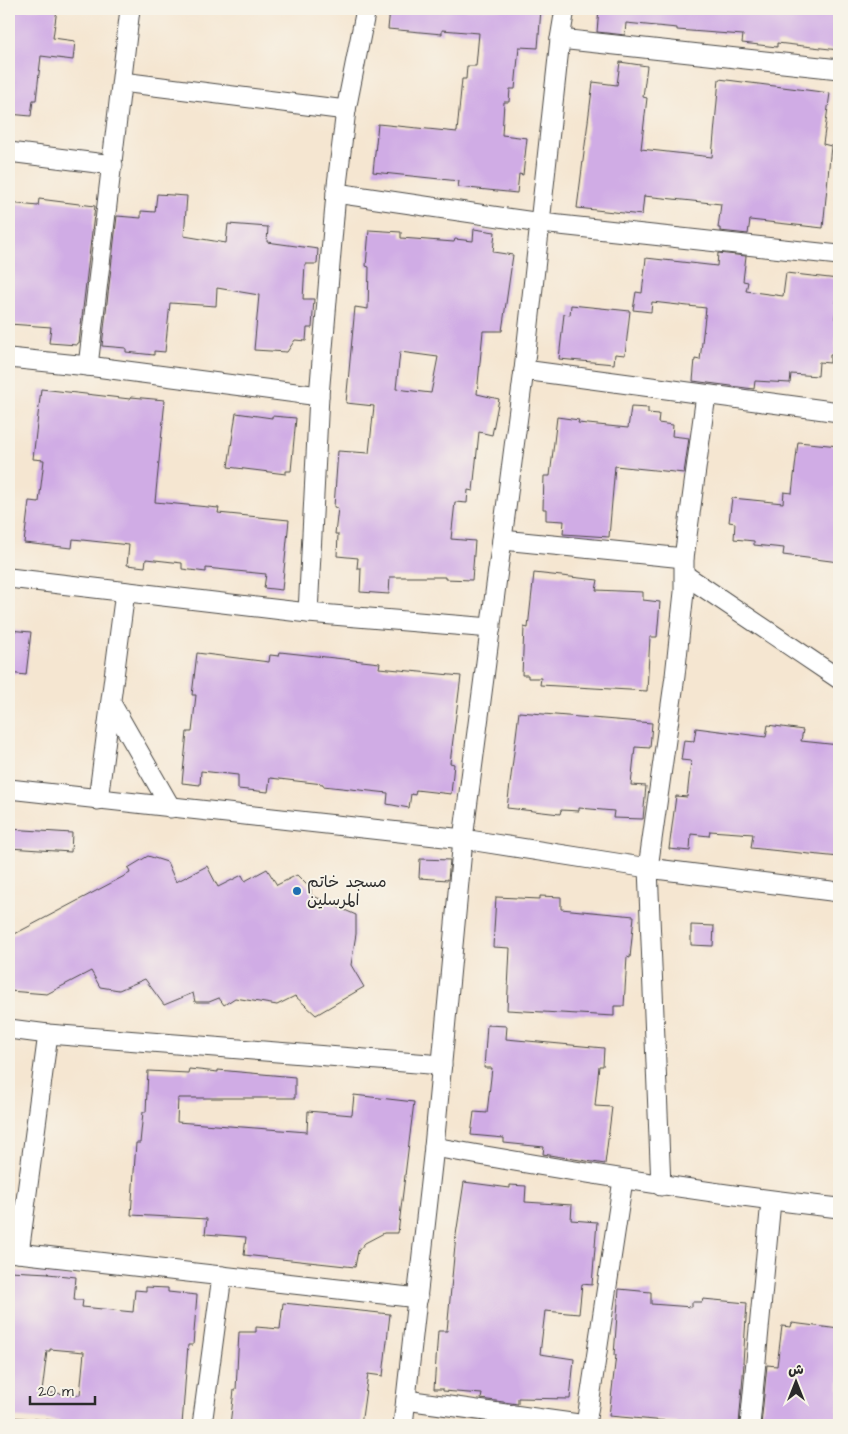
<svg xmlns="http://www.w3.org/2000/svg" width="848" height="1434" font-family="'Architects Daughter','Playpen Sans Arabic',sans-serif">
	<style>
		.building { fill: #d0ace5; fill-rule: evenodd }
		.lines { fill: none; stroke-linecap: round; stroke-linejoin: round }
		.street-casing { stroke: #494744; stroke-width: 21 }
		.street { stroke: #fff; stroke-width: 19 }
		.poi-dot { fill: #1f6fb2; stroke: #f7f3e8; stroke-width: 2 }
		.labels { text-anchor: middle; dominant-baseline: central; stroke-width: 4; stroke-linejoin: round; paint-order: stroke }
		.poi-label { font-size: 16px; fill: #2b2b2b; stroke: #f7f3e8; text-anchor: start }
	</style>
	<rect width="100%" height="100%" fill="#f7f3e8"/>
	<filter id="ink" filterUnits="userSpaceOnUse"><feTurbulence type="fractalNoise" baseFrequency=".02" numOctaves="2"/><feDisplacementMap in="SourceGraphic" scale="10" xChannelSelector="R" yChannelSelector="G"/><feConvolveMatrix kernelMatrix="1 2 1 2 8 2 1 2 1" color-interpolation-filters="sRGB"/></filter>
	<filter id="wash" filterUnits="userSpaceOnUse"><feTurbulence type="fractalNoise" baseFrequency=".0096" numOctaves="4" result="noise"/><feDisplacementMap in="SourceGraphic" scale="20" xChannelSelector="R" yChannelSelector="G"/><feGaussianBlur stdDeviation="1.12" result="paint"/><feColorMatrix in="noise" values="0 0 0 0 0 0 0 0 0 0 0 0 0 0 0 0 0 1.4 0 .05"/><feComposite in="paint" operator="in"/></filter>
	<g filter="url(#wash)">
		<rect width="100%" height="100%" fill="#f5e6d1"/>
		<g id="blocks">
			<g class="building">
				<path d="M9,9h48l-4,29 22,3 -2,19 -32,-4 -5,44h-3l-2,16 -22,-2z"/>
				<path d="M390,9h151l-3,39 -19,-1 -4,42h-5l-1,13h-5l-2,33 25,3 -4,37 -4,-1 -2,19 -59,-6 1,-6 -86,-9 5,-48 79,8 5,-53h4l1,-13h9l3,-33 -37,-3v4l-54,-5z"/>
				<path d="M599,9h240v41l-62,-7v4l-35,-4 1,-8 -66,-5v-2l-51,-5 -1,12 -28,-3z"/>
				<path d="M620,62l27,4 -4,31 4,1 -6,51 71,8 7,-78 111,14 -7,51 8,2 -8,82 -73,-8 -2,14 -28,-3v-3h-2l3,-24 -77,-8 -2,19 -65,-7 16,-126 24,3z"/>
				<path d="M157,194l30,2 -3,40 42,7 2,-19 40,3 -1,15 51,7 -1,15h-12l-2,35h11l-2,29h-5l-1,13 -11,-1 -8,12 -33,-2 5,-55 -42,-7 -1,18 -46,-3 -5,49 -11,-1v4l-28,-3v-4l-24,-2 15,-130 24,2v-7l14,1z"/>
				<path d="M39,199l56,7 -16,137h-2v2l-28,-2 2,-16 -42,-3v-121l29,3z"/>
				<path d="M474,229l21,3 -2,20 20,3 -11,76h-19l-6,63 22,5 -7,36 -13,-3 -6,59 -5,-1 -1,13 -12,-1 -4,37 24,2 -3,39 -27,-1v-2h-55l-1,17 -29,-2 1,-24h-4l1,-10 -21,-2 1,-22h-3l3,-26 -4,-1 4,-56 31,2 5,-47 -28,-3 9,-96 13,2 1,-42 -3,-1 3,-36 32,2v6l53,4 1,-3 18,2zM400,352l38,5 -7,36 -35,-4z"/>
				<path d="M718,253l28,3 -3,25 5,1 -2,9 37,5 3,-23 52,6 -3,40h4v18h-3l-1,18h-5v8l-11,-1 -1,14 -27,-2 -1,9 -35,-2 -1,8 -61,-8 2,-22 5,1 6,-52 -54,-6 -1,10 -18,-2 3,-18 6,1 4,-35 71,8z"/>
				<path d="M571,305l59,6 -5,44 -10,-1 -1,10 -55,-5 5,-45 6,1z"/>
				<path d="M41,389l89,10 1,-2 34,3 -10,102 64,6 -1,5 71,7 -7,70 -18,-2 2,-14 -60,-6v4l-24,-3v-6l-36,-4 -1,8 -18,-2 2,-20 -56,-6 -1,9 -48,-5 5,-42 10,1 5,-42 -11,-1z"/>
				<path d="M631,407l17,1v5l11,1 -1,9 15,2 -1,11 17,2 -5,35 -69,-7 -6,71 -46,-3 1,-13 -18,-1v-11h-3l1,-33h6l7,-59 22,3 -1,3 50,5z"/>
				<path d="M236,413l36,5v-2l24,2 -5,53h-5v3l-58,-7z"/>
				<path d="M798,442l41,4v116l-56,-7 1,-7 -30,-3v-4l-20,-2 1,-16 -6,-1 3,-24 51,5 1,-11 8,1z"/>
				<path d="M534,573l64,7 -2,10 47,2v8l17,2 -3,35h-7l-3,54 -107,-6 1,-7h-13v-3h-6l2,-48 4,1z"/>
				<path d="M9,630l22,2 -5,43 -17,-2z"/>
				<path d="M280,652l100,11 -1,5 82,8 -11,87 4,1 -3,30 -35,-4 -1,5 -4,-1 -2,14 -22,-4 1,-11 -65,-7v-2l-53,-6 -2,14 -30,-3v-14l-37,-4 -1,14 -18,-2 5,-51h5l4,-37h-4l5,-42 72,9 1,-7 9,1z"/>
				<path d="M519,712l133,11 -2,25 -15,-1 -4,38 15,1 -3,33 -30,-1 1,-7 -35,-3v3l-18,-1 -1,4 -53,-6z"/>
				<path d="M768,725l35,5 -2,11 38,4v112l-88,-9 2,-14 -43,-3 -1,5 -18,-2 -1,17 -21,-2 7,-53 11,1 4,-36 -10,-1 3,-20 10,1 2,-13 70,9z"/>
				<path d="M9,829l63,4 -1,19 -62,-4z"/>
				<path d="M148,856l19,6 9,20 31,-16 11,21 24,-12 3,6 22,-12 10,16 20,-10 14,14v6l45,20v19l-5,31 13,22 -48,28 -21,-19 -18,9 -42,-7 -11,7 -5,-7 -10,4h-14l-2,-9 -29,12 -19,-26 -26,11 -19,-3 -9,-16 -44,23 -38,-3v-54l121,-64 -2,-5z"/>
				<path d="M420,859l30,1 -2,20 -29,-2z"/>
				<path d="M540,896l21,1v12l73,7 -4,42 -3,-1 -3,49h-10v10l-107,-6 3,-62 -17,-1 3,-50 44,2z"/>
				<path d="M691,925l23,1 -1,20 -22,-1z"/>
				<path d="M487,1025l20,1 -1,13 98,9 -1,18h-4l-4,40 17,1 -7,57 -62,-10 1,-7 -40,-4v-5l-33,-3 3,-23 13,1 5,-45h-8z"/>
				<path d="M189,1069l29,3v-2l77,7v21h-117l-1,24 130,10 1,-21 44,4 2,-20 60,7 -16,131h-14l-19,10 -7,8 -3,16 -111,-12 2,-18 -41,-3 2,-15 -76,-4 5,-72h4l3,-31h3l2,-41 40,2z"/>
				<path d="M464,1182l46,6v-3l16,1 -1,16 47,3 -1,15 26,2 -5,63 -10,-1 -3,30 -34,-3 -5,43 34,5 -4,40 -52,-1v6l-37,-5 1,-5 -39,-3v-2h-9l4,-58h9l9,-96z"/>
				<path d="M9,1271l40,2 -1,1 28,3 -2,23h9l-1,7 51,5 2,-22 11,1v-4l22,1v4l29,3 -4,50h-5l-6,80h-123v-4l-50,-4zM50,1349l34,3 -4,43 -38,-3 5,-41h3z"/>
				<path d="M619,1289l32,3v12l41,3v-5h10l1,-3 44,4 -4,60h1l-5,62h-62l1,-3 -69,-6 7,-61h-2z"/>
				<path d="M283,1303l107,11 -7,62 -15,-2 -7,51h-131l4,-35h2l3,-58h17v-5l24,2z"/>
				<path d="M792,1323l47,6v66l-3,30h-75l6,-60 10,1 5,-40 9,1z"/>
				<path d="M480,1422l26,3h-26z"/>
			</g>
		</g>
	</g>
	<g filter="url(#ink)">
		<use href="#blocks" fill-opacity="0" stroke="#494744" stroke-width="1"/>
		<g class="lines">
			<g class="street-casing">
				<g id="street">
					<path d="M366,9l-20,101 -10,83 205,30 298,32"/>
					<path d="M560,39l279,30"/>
					<path d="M122,82l224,28"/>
					<path d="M9,152l104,13"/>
					<path d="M9,358l79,8 231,30 -11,217"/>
					<path d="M88,366l42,-357"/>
					<path d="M524,370l315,42"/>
					<path d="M319,396l17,-203"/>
					<path d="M502,540l182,18"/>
					<path d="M685,575l154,104"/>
					<path d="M9,578l299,35 183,15"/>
					<path d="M111,703l60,105"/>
					<path d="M9,789l454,50 185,29 191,24"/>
					<path d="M98,800l27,-208"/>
					<path d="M9,1029l39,5 394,31"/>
					<path d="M434,1147c135,24 269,46 405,61"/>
					<path d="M661,1186l-13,-318 27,-192 9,-84v-34l22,-163"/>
					<path d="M9,1252l409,46"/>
					<path d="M19,1253l29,-219"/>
					<path d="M406,1400l180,25"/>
					<path d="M202,1425l20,-149"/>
					<path d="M403,1425l31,-278 29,-308 61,-469 36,-331 5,-30"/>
					<path d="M586,1425l37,-245"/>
					<path d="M750,1425l21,-224"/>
				</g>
			</g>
			<use href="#street" class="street"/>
		</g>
	</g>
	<circle class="poi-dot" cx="297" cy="891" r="5"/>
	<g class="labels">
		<g class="poi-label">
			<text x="307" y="882">مسجد خاتم<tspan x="307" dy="18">المرسلين</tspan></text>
		</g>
	</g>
	<rect width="848" height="1434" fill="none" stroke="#f7f3e8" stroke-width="30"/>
	<g transform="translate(796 1382)" stroke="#f7f3e8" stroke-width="4" paint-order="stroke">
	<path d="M0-4L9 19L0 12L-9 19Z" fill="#2b2b2b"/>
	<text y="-8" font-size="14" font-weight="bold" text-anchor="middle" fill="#2b2b2b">ش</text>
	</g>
	<path d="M30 1396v8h65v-8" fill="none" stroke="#2b2b2b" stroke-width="2.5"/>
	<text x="38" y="1396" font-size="15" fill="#2b2b2b" stroke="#f7f3e8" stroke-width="4" paint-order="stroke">20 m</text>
</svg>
